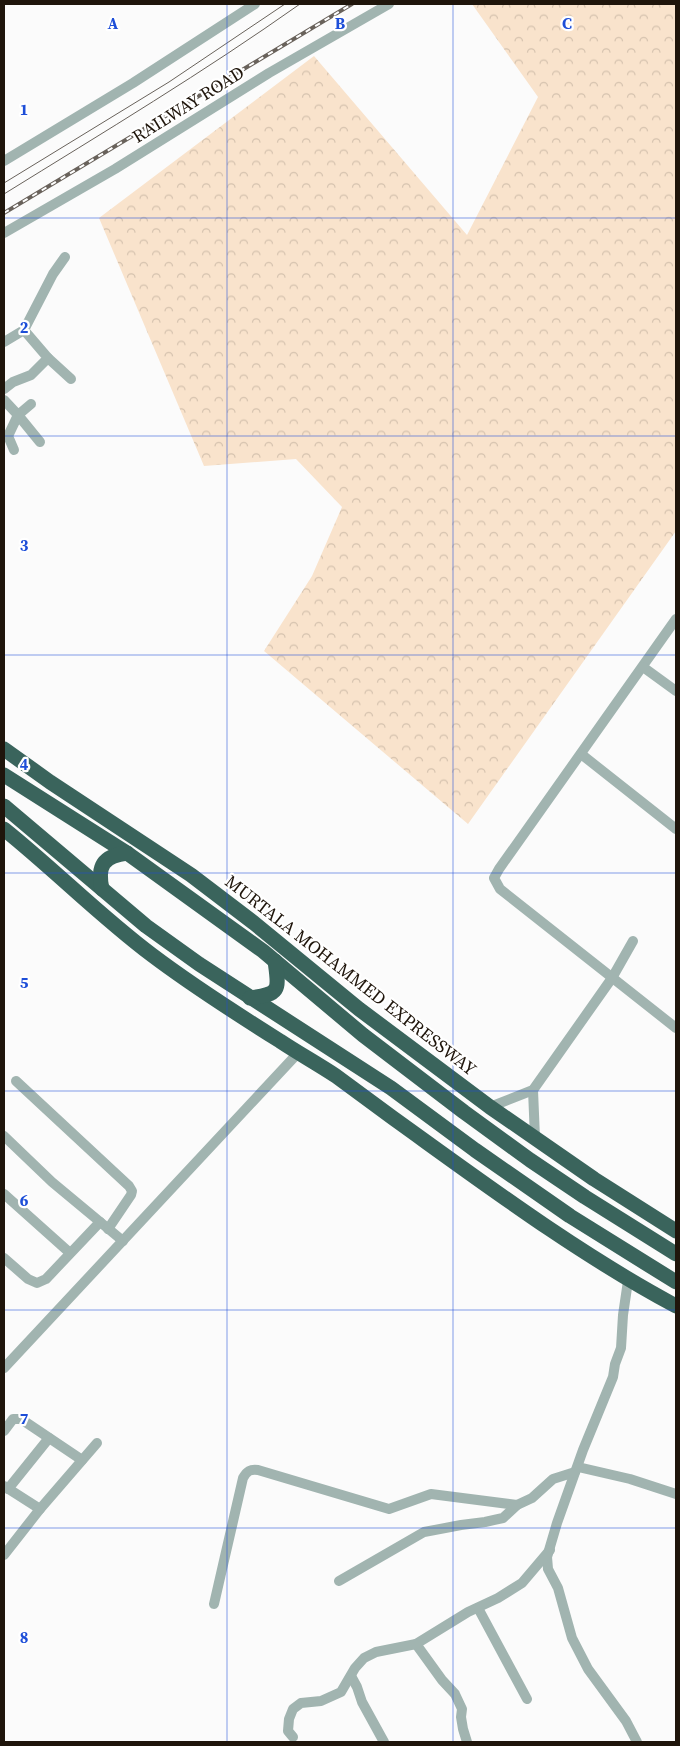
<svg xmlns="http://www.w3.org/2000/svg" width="680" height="1746" font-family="'Source Serif 4',serif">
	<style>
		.forest { fill: url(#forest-crowns) }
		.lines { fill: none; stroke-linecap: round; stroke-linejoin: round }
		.minor { stroke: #a1b4b0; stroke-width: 10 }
		.highway { stroke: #3a645c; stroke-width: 15 }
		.tram { stroke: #69625b; stroke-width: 1 }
		.rail-casing { stroke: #69625b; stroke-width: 4 }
		.rail { stroke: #fff; stroke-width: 2; stroke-dasharray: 5.5; stroke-linecap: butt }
		.grid { fill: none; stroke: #1d4ed8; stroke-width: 1; stroke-opacity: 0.55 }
		.labels { text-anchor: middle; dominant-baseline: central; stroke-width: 4.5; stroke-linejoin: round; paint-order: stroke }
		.street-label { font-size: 18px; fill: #1f150b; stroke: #fff }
		.grid-label { font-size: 16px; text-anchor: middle; font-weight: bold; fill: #1d4ed8; stroke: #fff; stroke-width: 4.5; stroke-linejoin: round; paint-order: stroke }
	</style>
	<defs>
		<pattern id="forest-crowns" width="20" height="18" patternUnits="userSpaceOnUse" patternTransform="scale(1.25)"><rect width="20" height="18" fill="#f9e3cc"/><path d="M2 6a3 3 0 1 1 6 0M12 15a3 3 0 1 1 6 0" fill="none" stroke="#d5c2ae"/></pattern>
	</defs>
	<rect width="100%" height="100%" fill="#fbfbfb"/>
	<path class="forest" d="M472,4h204v527l-208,293 -204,-173 48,-75 30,-69 -46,-48 -92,7 -105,-248 215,-162 153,179 71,-138z"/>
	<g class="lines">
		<g class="minor">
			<path d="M4,161l129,-78 122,-79"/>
			<path d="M4,233l111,-64 154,-96 120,-69"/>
			<path d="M4,342l20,-12 29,-56 12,-17"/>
			<path d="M48,358l23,21"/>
			<path d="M4,389l9,-7 18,-7 17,-17 -24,-28"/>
			<path d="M4,400l14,15 13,-11"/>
			<path d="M14,450l-6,-14 10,-21 22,27"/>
			<path d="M676,619l-177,250 -5,9 6,11 176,139v-1"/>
			<path d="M643,667l33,24"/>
			<path d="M581,754l95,75"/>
			<path d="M16,1081l113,105 3,5 -1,4 -23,34"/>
			<path d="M533,1090l2,48"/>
			<path d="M490,1107l43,-17 79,-112 21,-37"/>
			<path d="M4,1136l48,46 71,59"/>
			<path d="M4,1194l66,59"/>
			<path d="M4,1258l24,21 9,4 9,-4 54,-57"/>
			<path d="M628,1281l-5,34 -2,33 -6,16 -2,13 -30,73 -26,73 -10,34 1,12 10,19 14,50 16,31 38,52 11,21"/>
			<path d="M4,1368l294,-315"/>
			<path d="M4,1431l9,-12h8l61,41"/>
			<path d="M578,1467l52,12 46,15"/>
			<path d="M4,1486l36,23"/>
			<path d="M8,1489l41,-51"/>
			<path d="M4,1555l36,-46 57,-66"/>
			<path d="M339,1581l85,-49 37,-7 24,-3 18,-4 14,-13 15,-7 21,-19 22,-7"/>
			<path d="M214,1604l29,-126c4,-7 7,-9 15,-8l131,39 42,-15 86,11"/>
			<path d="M478,1608l49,91"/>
			<path d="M416,1644l26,36 13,14 7,15 -1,8 2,12 4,13"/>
			<path d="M351,1676l6,11 5,15 22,40"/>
			<path d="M293,1737l-5,-6 1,-12 4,-10 8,-6 20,-2 20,-9 14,-24 9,-10 12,-6 40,-8 52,-32 30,-14 24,-15 28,-33"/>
		</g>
		<g class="highway">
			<path d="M4,749l46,33 141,93 63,48 105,86 131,98 104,72 82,52"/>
			<path d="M4,775l123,78 136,98 100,84 101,77 66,48 55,37 91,57"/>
			<path d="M4,806l142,120 53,38 192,124 84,62 95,66 106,66"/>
			<path d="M4,829c51,41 96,87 148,126 41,31 85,59 128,86 18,12 38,23 56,35 19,14 38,28 57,42 92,66 184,135 283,188"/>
			<path d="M102,889c-5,-23 1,-33 25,-36"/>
			<path d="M250,998c31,-4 29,-8 25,-37"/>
		</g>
		<g class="tram">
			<path d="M4,183l165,-101 116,-78"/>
			<path d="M4,194c100,-62 200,-122 296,-190"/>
		</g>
		<g class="rail-casing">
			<path id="rail" d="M4,213l348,-209"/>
		</g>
		<use href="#rail" class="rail"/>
	</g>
	<path class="grid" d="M227,4v1738M453,4v1738M4,218h672M4,436h672M4,655h672M4,873h672M4,1091h672M4,1310h672M4,1528h672"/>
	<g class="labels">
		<g class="street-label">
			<text transform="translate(188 104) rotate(-32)">RAILWAY ROAD</text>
			<text transform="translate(351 975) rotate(38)">MURTALA MOHAMMED EXPRESSWAY</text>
		</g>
	</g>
	<g class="grid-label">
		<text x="113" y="29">A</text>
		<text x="340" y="29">B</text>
		<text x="567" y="29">C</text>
		<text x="24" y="115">1</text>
		<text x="24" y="333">2</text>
		<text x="24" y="551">3</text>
		<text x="24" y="770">4</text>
		<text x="24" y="988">5</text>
		<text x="24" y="1206">6</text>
		<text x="24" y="1424">7</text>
		<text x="24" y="1643">8</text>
	</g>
	<rect width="680" height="1746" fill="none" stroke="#1f150b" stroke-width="10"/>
</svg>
